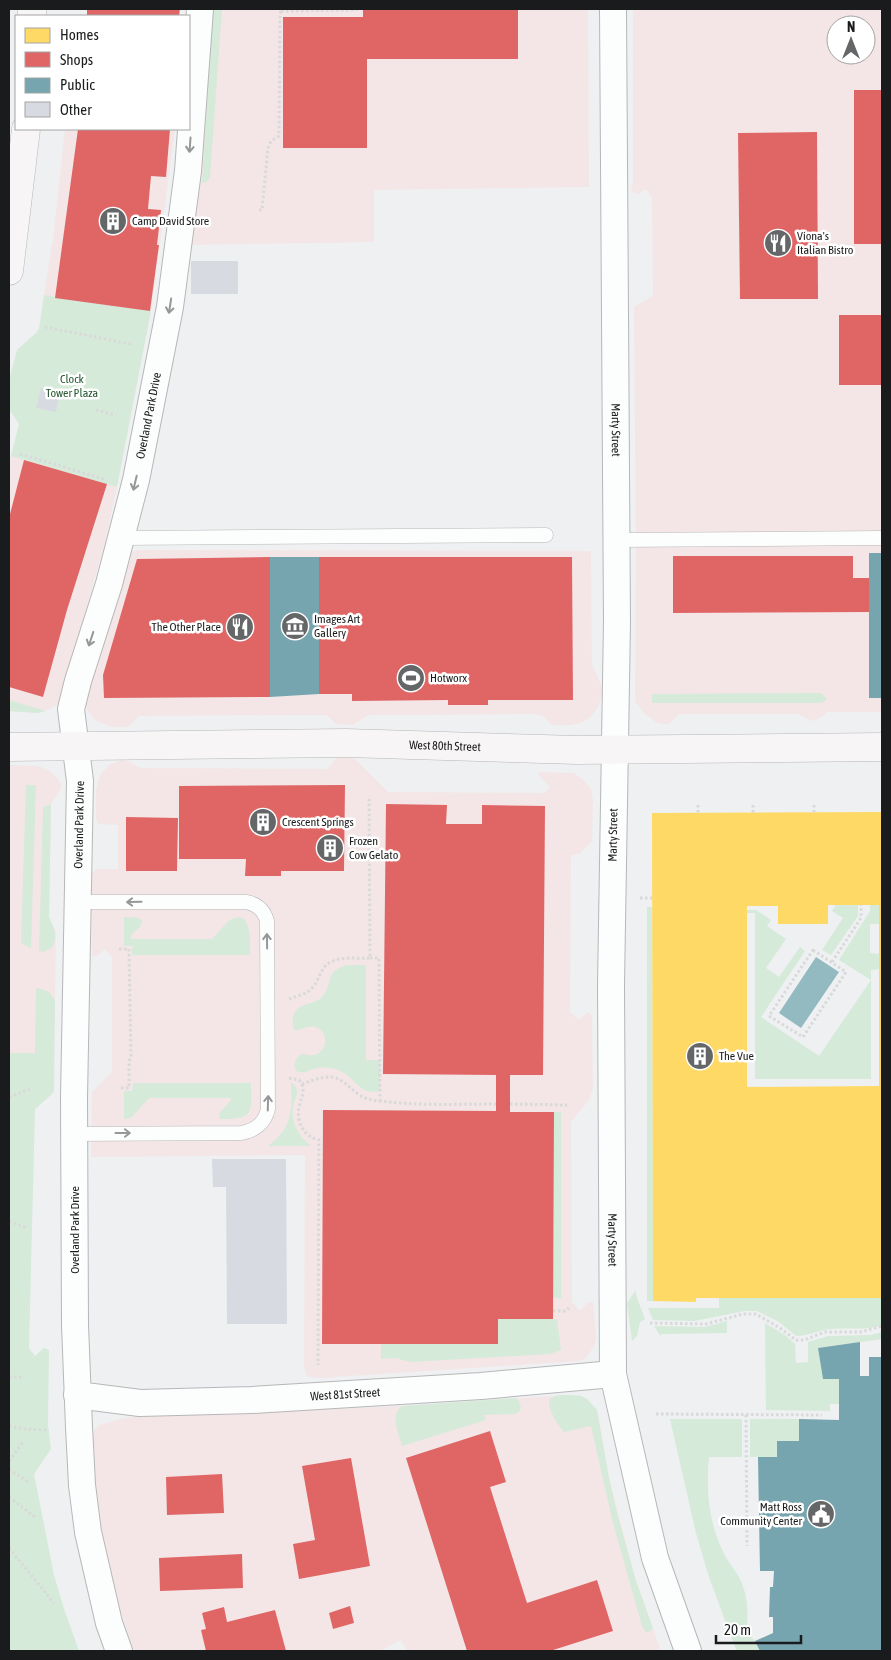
<svg xmlns="http://www.w3.org/2000/svg" width="891" height="1660" font-family="'Asap Condensed',sans-serif">
	<style>
		.commercial { fill: #f4e6e7; fill-rule: evenodd }
		.green { fill: #d5ead9 }
		.water { fill: #93b9c1 }
		.homes { fill: #ffd966; fill-rule: evenodd }
		.shops { fill: #e06666 }
		.public { fill: #76a5af }
		.building { fill: #d8dae2 }
		.lines { fill: none; stroke-linecap: round; stroke-linejoin: round }
		.lane-casing { stroke: #b6b7b8; stroke-width: 15 }
		.street-casing { stroke: #b6b7b8; stroke-width: 28 }
		.secondary-casing { stroke: #b6b7b8; stroke-width: 29 }
		.path { stroke: #d9d9da; stroke-width: 3; stroke-dasharray: 2.5 2.5; stroke-linecap: butt }
		.lane { stroke: #fcfdfd; stroke-width: 14 }
		.street { stroke: #fcfdfd; stroke-width: 26 }
		.secondary { stroke: #f8f5f6; stroke-width: 28 }
		.oneway { stroke: #969798 }
		.labels { text-anchor: middle; dominant-baseline: central; stroke-width: 5; stroke-linejoin: round; paint-order: stroke }
		.poi-label { font-size: 12px; fill: #1a1b1c; stroke: #fff; text-anchor: start }
		.park-label { font-size: 12px; fill: #24582f; stroke: #fff }
		.street-label { font-size: 12px; fill: #1a1b1c; stroke: #fff }
	</style>
	<rect width="100%" height="100%" fill="#eef0f2"/>
	<g class="commercial">
		<path d="M205,9h383l1,178 -215,3v52l-190,3z"/>
		<path d="M633,9h249v703h-55l-8,7 -6,2 -16,-7h-117l-11,10h-5l-7,-1 -12,-9 -9,-11 -1,-10 1,-138 -2,-246 1,-3 18,-10 -1,-98 -6,-9 -8,5 -5,-2 -2,-3 2,-6zM836,25h30v30h-30z"/>
		<path d="M65,129h110l-24,182 -107,-16 9,-56z"/>
		<path d="M11,456l106,31 -12,55 -44,155 -4,7 -7,5 -12,4 -29,-2v-244z"/>
		<path d="M138,550l452,1 1,3 1,111 9,19 1,10 -4,13 -9,12 -9,4 -9,2h-19l-8,-8 -8,-3 -168,1 -15,10 -17,-1 -8,-8 -4,-1 -185,1 -11,11h-16l-17,-7 -7,-9 -4,-10 45,-148z"/>
		<path d="M343,756l12,3 33,33 156,1 6,-6 -12,-13v-1l3,-1 33,1 10,8 7,8 2,11 -1,41 -13,13 -8,1 -1,157 9,8 8,-8 5,3 1,74 -4,11 -18,22 1,180 8,9 8,-9h5l3,33v6l-5,10 -6,8 -6,2 -259,17 -10,-1 -4,-2 -2,-8 1,-212 -214,2 1,-65 20,-20v-115l-7,-8 -8,7h-5v-83l4,-4h22v-44l-17,-1h-3l-2,-5v-29l4,-15 9,-10 12,-5 7,1 10,6 6,1 183,1 10,-11z"/>
		<path d="M9,765l30,1 13,7 5,5 4,6v5l-10,15 -2,113 7,15 -2,121h-45z"/>
		<path d="M567,1395l14,1 6,3 10,11 12,68 18,69 9,34 25,70h-254l-6,-11 -21,11h-246l-14,-42 -24,-96 -6,-78 9,-10 21,-6 12,-2 270,-11z"/>
	</g>
	<g class="green">
		<path d="M213,9h9l-12,168 -3,5 -5,1z"/>
		<path d="M44,295l107,16 -34,176 -106,-31 8,-32 -10,-15v-28l8,-31 19,-17 3,-4z"/>
		<path d="M821,693l6,6 -5,4h-170v-9z"/>
		<path d="M9,700l37,11 -8,2 -29,-2z"/>
		<path d="M26,785h10l-5,163 -10,-5z"/>
		<path d="M51,804l-2,113c5,11 9,19 3,31l-9,4 -4,-1 4,-144z"/>
		<path d="M836,905h22v11l-27,39 -9,-5 21,-32 -11,-7z"/>
		<path d="M870,905h9v19h-9v29l9,1v15l-8,1v109h-116v-166h-8v-3h9l15,10 -4,6 19,13 -20,29 13,9 21,-30 5,4 -44,66 58,39 52,-76 -32,-20 31,-49z"/>
		<path d="M647,907h5l1,394h-6z"/>
		<path d="M124,917l15,1 3,2 -1,6 -10,9v4h81c6,-6 13,-16 20,-20 21,-10 18,26 18,36h-118v-9h-8z"/>
		<path d="M346,965h20v95h14v31c-24,5 -24,-16 -43,-21 -7,-3 -16,-3 -23,-1 -7,2 -10,5 -18,2 -3,-7 -1,-12 5,-17 6,0 11,3 16,0 12,-6 11,-25 -3,-27 -7,-2 -13,4 -20,3 -2,-6 -2,-13 1,-18 6,-10 19,-7 27,-15 12,-13 1,-24 24,-32z"/>
		<path d="M38,988l11,4 6,8 -1,91 -2,3 -17,15 -6,239 6,8 9,-8 5,2 -1,75 3,24 -17,25 20,101 10,34 15,42h-70v-598h26l1,-64z"/>
		<path d="M291,1082c4,3 6,5 6,10 0,4 -2,7 -3,11 -5,18 4,32 17,43h-43c25,-19 24,-35 23,-64z"/>
		<path d="M133,1083h118c0,31 4,36 -31,36l-1,-5 12,-14v-2h-82l-18,20 -7,1v-28h8z"/>
		<path d="M554,1112h7v186h-8z"/>
		<path d="M636,1290v5l9,24 -5,3 -3,14 -5,5 -5,-38z"/>
		<path d="M719,1298h163v27c-17,6 -34,2 -51,4 -12,1 -23,7 -35,7l-17,-14 -22,-11h-12l-51,10 -41,-1 -5,-12h71z"/>
		<path d="M498,1319h59l4,31 -11,4 -140,8 -14,-4 -15,1v-15h116z"/>
		<path d="M727,1321v12l-66,1v3l-7,-11 51,1z"/>
		<path d="M765,1323l20,12 10,9 1,19 12,-1v-20l20,-6 43,-1 11,-3v7l-64,9 5,31h16v25h-9v7l-64,-1z"/>
		<path d="M567,1395l14,1 6,3 10,11 12,68 9,39 18,64 17,47 -4,4h-3l-4,-6 -29,-103 -22,-97 -27,6c-5,-5 -19,-27 -14,-33 4,-4 12,-4 17,-4z"/>
		<path d="M516,1398l3,3 2,7 -2,4 -4,2 -31,1 2,5 -84,26c-3,-13 -13,-30 0,-40z"/>
		<path d="M670,1419h72v38h-33c-3,31 -1,61 12,90 4,11 12,20 18,30 9,18 10,36 7,55l9,9 5,10h-23l-4,-9 -25,-68 -12,-41z"/>
		<path d="M750,1419h49v22h-22v16h-27z"/>
	</g>
	<path class="water" d="M816,957l23,15 -38,56 -22,-15z"/>
	<path class="homes" d="M882,812v486h-186v4l-43,-1 -1,-488zM828,905h51v181l-132,1v-181h31v18h50z"/>
	<g class="shops">
		<path d="M87,9h93l-1,7h-92z"/>
		<path d="M363,9h155v50h-151v89h-84v-131h80z"/>
		<rect x="854" y="90" width="28" height="154"/>
		<path d="M78,129h92l-4,48 -15,-1 -3,33 13,1 -4,35h2l-9,66 -95,-13z"/>
		<path d="M817,132l1,167h-78l-2,-166z"/>
		<rect x="839" y="315" width="43" height="70"/>
		<path d="M24,460l83,24 -40,126 -24,87 -34,-10v-169z"/>
		<path d="M673,556h180v22h16v34l-196,1z"/>
		<path d="M270,557v140l-166,1 -1,-23 34,-116z"/>
		<path d="M319,557h253l1,143h-85v5h-40v-5l-96,1v-7h-33z"/>
		<path d="M345,785l-1,86h-63v5h-36l1,-17h-67v-73z"/>
		<path d="M386,804l61,1 -1,19h36v-19l63,1 -2,269h-33v37h44l-1,207h-55v25h-176l1,-234 173,1v-36l-113,-1z"/>
		<path d="M126,817l52,1 -1,53h-51z"/>
		<path d="M490,1431l16,51 -16,5 37,116 70,-23 16,51 -63,20h-83l-61,-193z"/>
		<path d="M351,1458l19,108 -71,13 -6,-35 22,-4 -13,-74z"/>
		<path d="M222,1474l2,39 -57,2 -1,-38z"/>
		<path d="M242,1554l1,34 -83,3 -1,-33z"/>
		<path d="M350,1606l4,17 -21,6 -4,-16z"/>
		<path d="M224,1607l3,15 48,-12 11,41h-80l-5,-21 5,-1 -4,-16z"/>
	</g>
	<g class="public">
		<rect x="869" y="553" width="13" height="145"/>
		<path d="M270,557h49v137l-49,3z"/>
		<path d="M860,1342v34h9v-19h13v294h-122l-5,-10 18,-8v-16h-4l1,-30h3l1,-16h-14l-2,-114h19v-16h22v-22l40,1v-41h-16l-5,-31z"/>
	</g>
	<g class="building">
		<rect x="191" y="261" width="47" height="33"/>
		<path d="M41,388l19,4 -4,20 -20,-4z"/>
		<path d="M212,1159h74l1,165h-60l-1,-137h-13z"/>
	</g>
	<g class="lines">
		<g class="lane-casing">
			<g id="lane">
				<path d="M121,538l425,-3"/>
				<path d="M616,540l266,-2"/>
				<path d="M74,1134l167,-1c13,-2 24,-10 27,-24l-1,-188c-3,-11 -10,-17 -21,-19h-168"/>
			</g>
		</g>
		<g class="street-casing">
			<g id="street">
				<path id="s1" d="M613,9l4,613 -6,363 2,389 42,184 33,93"/>
				<path id="s2" d="M77,1395l63,8 112,-3 229,-14 132,-12"/>
				<path id="s3" d="M119,1651l-10,-28 -21,-91 -6,-47 -3,-58 -4,-102 -1,-227 6,-317 -9,-72 7,-28 31,-97 27,-104 34,-173 18,-136 12,-162"/>
			</g>
		</g>
		<g class="secondary-casing">
			<g id="secondary">
				<path d="M32,16v-7"/>
				<path d="M9,271l17,-142"/>
				<path id="s4" d="M9,747l337,-4 231,7 305,-3"/>
			</g>
		</g>
		<g class="path">
			<path d="M281,11l75,-1v-1"/>
			<path d="M259,210h3l6,-62 3,-7 8,-5 1,-119 1,-8"/>
			<path d="M45,327l86,17"/>
			<path d="M96,410l20,5"/>
			<path d="M20,454l87,26"/>
			<path d="M698,805v8"/>
			<path d="M753,805v8"/>
			<path d="M814,805v8"/>
			<path d="M640,898h12"/>
			<path d="M119,949h10l2,108 -2,4v27h-9"/>
			<path d="M813,950l33,22 -43,65 -34,-21z"/>
			<path d="M370,958h9l1,143"/>
			<path d="M832,962l29,-44v-13"/>
			<path d="M289,999c8,-3 19,-5 24,-12 7,-8 7,-20 18,-25 11,-6 27,-3 39,-4l-1,-162"/>
			<path d="M289,1078l10,2 3,4c9,-3 18,-7 27,-7 13,0 19,10 29,17 7,5 14,6 22,7 38,5 78,3 116,3"/>
			<path d="M302,1084c3,9 -1,14 -3,23 -3,15 5,30 20,33l-1,225"/>
			<path d="M9,1097l21,-8"/>
			<path d="M510,1104l57,1"/>
			<path d="M9,1221l18,7"/>
			<path d="M553,1311h12l4,-3"/>
			<path d="M650,1323l56,1 37,-10h13l24,14 16,12h8l21,-8h36l21,-6"/>
			<path d="M9,1377h14"/>
			<path d="M656,1414l166,1"/>
			<path d="M746,1415l1,131"/>
			<path d="M9,1426l14,3 26,1"/>
			<path d="M9,1461l15,-20"/>
			<path d="M9,1469l21,14"/>
			<path d="M9,1497l27,21"/>
			<path d="M9,1548l45,55"/>
		</g>
		<use href="#lane" class="lane"/>
		<use href="#street" class="street"/>
		<use href="#secondary" class="secondary"/>
	</g>
	<defs><path id="oneway-shaft" d="M-6 0H5M1.5-3L5.5 0L1.5 3" fill="none" stroke-width="1.6" stroke-linecap="round" stroke-linejoin="round" transform="scale(1.25)"/></defs>
	<g class="oneway">
		<use href="#oneway-shaft" transform="translate(190 145) rotate(94)"/>
		<use href="#oneway-shaft" transform="translate(170 306) rotate(99)"/>
		<use href="#oneway-shaft" transform="translate(135 483) rotate(103)"/>
		<use href="#oneway-shaft" transform="translate(91 639) rotate(108)"/>
		<use href="#oneway-shaft" transform="translate(134 902) rotate(179)"/>
		<use href="#oneway-shaft" transform="translate(267 941) rotate(-91)"/>
		<use href="#oneway-shaft" transform="translate(268 1103) rotate(-88)"/>
		<use href="#oneway-shaft" transform="translate(123 1133)"/>
	</g>
	<defs>
		<g id="building-disc" transform="scale(1.4375)"><circle r="9.5" fill="#646667" stroke="#fff"/><path d="M-4-6H4V6H1V3H-1V6H-4ZM-2.5-4.3h1.7v1.8h-1.7ZM.8-4.3h1.7v1.8H.8ZM-2.5-1h1.7V.8h-1.7ZM.8-1h1.7V.8H.8Z" fill="#fff"/></g>
		<g id="restaurant-disc" transform="scale(1.4375)"><circle r="9.5" fill="#646667" stroke="#fff"/><path d="M-5-6h1v4h1v-4h1v4h1v-4h1v5L-1.5 .5V6h-2V.5L-5-1ZM5-6V6H3V1.5H1.5Q1.5-4 5-6Z" fill="#fff"/></g>
		<g id="museum-disc" transform="scale(1.4375)"><circle r="9.5" fill="#646667" stroke="#fff"/><path d="M0-6L6-3V-2H-6V-3ZM-5-1h2V3h-2ZM-1-1h2V3h-2ZM3-1h2V3H3ZM-6 4H6V6H-6Z" fill="#fff"/></g>
		<g id="stadium-disc" transform="scale(1.4375)"><circle r="9.5" fill="#646667" stroke="#fff"/><path d="M0-5a6.5 5 0 1 0 0 10a6.5 5 0 1 0 0-10ZM-3.5-1.8h7v3.6h-7Z" fill="#fff"/></g>
		<g id="civic-disc" transform="scale(1.4375)"><circle r="9.5" fill="#646667" stroke="#fff"/><path d="M-.6-6.5H3V-4.5H.6V-3L4-1V1h2V6H-6V1h2V-1L-.6-3ZM-1.2 2.5V6h2.4V2.5Z" fill="#fff"/></g>
	</defs>
	<g fill-rule="evenodd">
		<use href="#building-disc" x="113" y="221"/>
		<use href="#restaurant-disc" x="778" y="243"/>
		<use href="#museum-disc" x="295" y="626"/>
		<use href="#restaurant-disc" x="240" y="627"/>
		<use href="#stadium-disc" x="411" y="678"/>
		<use href="#building-disc" x="263" y="822"/>
		<use href="#building-disc" x="330" y="848"/>
		<use href="#building-disc" x="700" y="1056"/>
		<use href="#civic-disc" x="821" y="1514"/>
	</g>
	<g class="labels">
		<g class="poi-label">
			<text x="132" y="221">Camp David Store</text>
			<text x="797" y="236">Viona's<tspan x="797" dy="14">Italian Bistro</tspan></text>
			<text x="314" y="619">Images Art<tspan x="314" dy="14">Gallery</tspan></text>
			<text x="221" y="627" text-anchor="end">The Other Place</text>
			<text x="430" y="678">Hotworx</text>
			<text x="282" y="822">Crescent Springs</text>
			<text x="349" y="841">Frozen<tspan x="349" dy="14">Cow Gelato</tspan></text>
			<text x="719" y="1056">The Vue</text>
			<text x="802" y="1507" text-anchor="end">Matt Ross<tspan x="802" dy="14">Community Center</tspan></text>
		</g>
		<g class="park-label">
			<text x="72" y="379">Clock<tspan x="72" dy="14">Tower Plaza</tspan></text>
		</g>
		<g class="street-label">
			<text stroke="none"><textPath href="#s3" startOffset="1251">Overland Park Drive</textPath></text>
			<text stroke="none"><textPath href="#s1" startOffset="421">Marty Street</textPath></text>
			<text stroke="none"><textPath href="#s4" startOffset="436">West 80th Street</textPath></text>
			<text stroke="none"><textPath href="#s3" startOffset="831">Overland Park Drive</textPath></text>
			<text transform="translate(613 835) rotate(-89)">Marty Street</text>
			<text transform="translate(75 1230) rotate(-90)">Overland Park Drive</text>
			<text stroke="none"><textPath href="#s1" startOffset="1231">Marty Street</textPath></text>
			<text stroke="none"><textPath href="#s2" startOffset="269">West 81st Street</textPath></text>
		</g>
	</g>
	<rect width="891" height="1660" fill="none" stroke="#1a1b1c" stroke-width="20"/>
	<rect x="15" y="15" width="175" height="115" fill="#ffffff" stroke="#a3a4a4"/>
	<rect x="25" y="28" width="25" height="15" fill="#ffd966" stroke="#a3a4a4"/>
	<text x="60" y="40" font-size="15" fill="#1a1b1c">Homes</text>
	<rect x="25" y="52" width="25" height="15" fill="#e06666" stroke="#a3a4a4"/>
	<text x="60" y="65" font-size="15" fill="#1a1b1c">Shops</text>
	<rect x="25" y="78" width="25" height="15" fill="#76a5af" stroke="#a3a4a4"/>
	<text x="60" y="90" font-size="15" fill="#1a1b1c">Public</text>
	<rect x="25" y="102" width="25" height="15" fill="#d8dae2" stroke="#a3a4a4"/>
	<text x="60" y="115" font-size="15" fill="#1a1b1c">Other</text>
	<g transform="translate(851 40)"><circle r="24" fill="#ffffff" stroke="#a3a4a4"/>
	<path d="M0-4L9 19L0 12L-9 19Z" fill="#646667"/>
	<text y="-8" font-size="14" font-weight="bold" text-anchor="middle" fill="#1a1b1c">N</text>
	</g>
	<path d="M716 1635v8h85v-8" fill="none" stroke="#1a1b1c" stroke-width="2.5"/>
	<text x="724" y="1635" font-size="15" fill="#1a1b1c" stroke="#ffffff" stroke-width="4" paint-order="stroke">20 m</text>
</svg>
